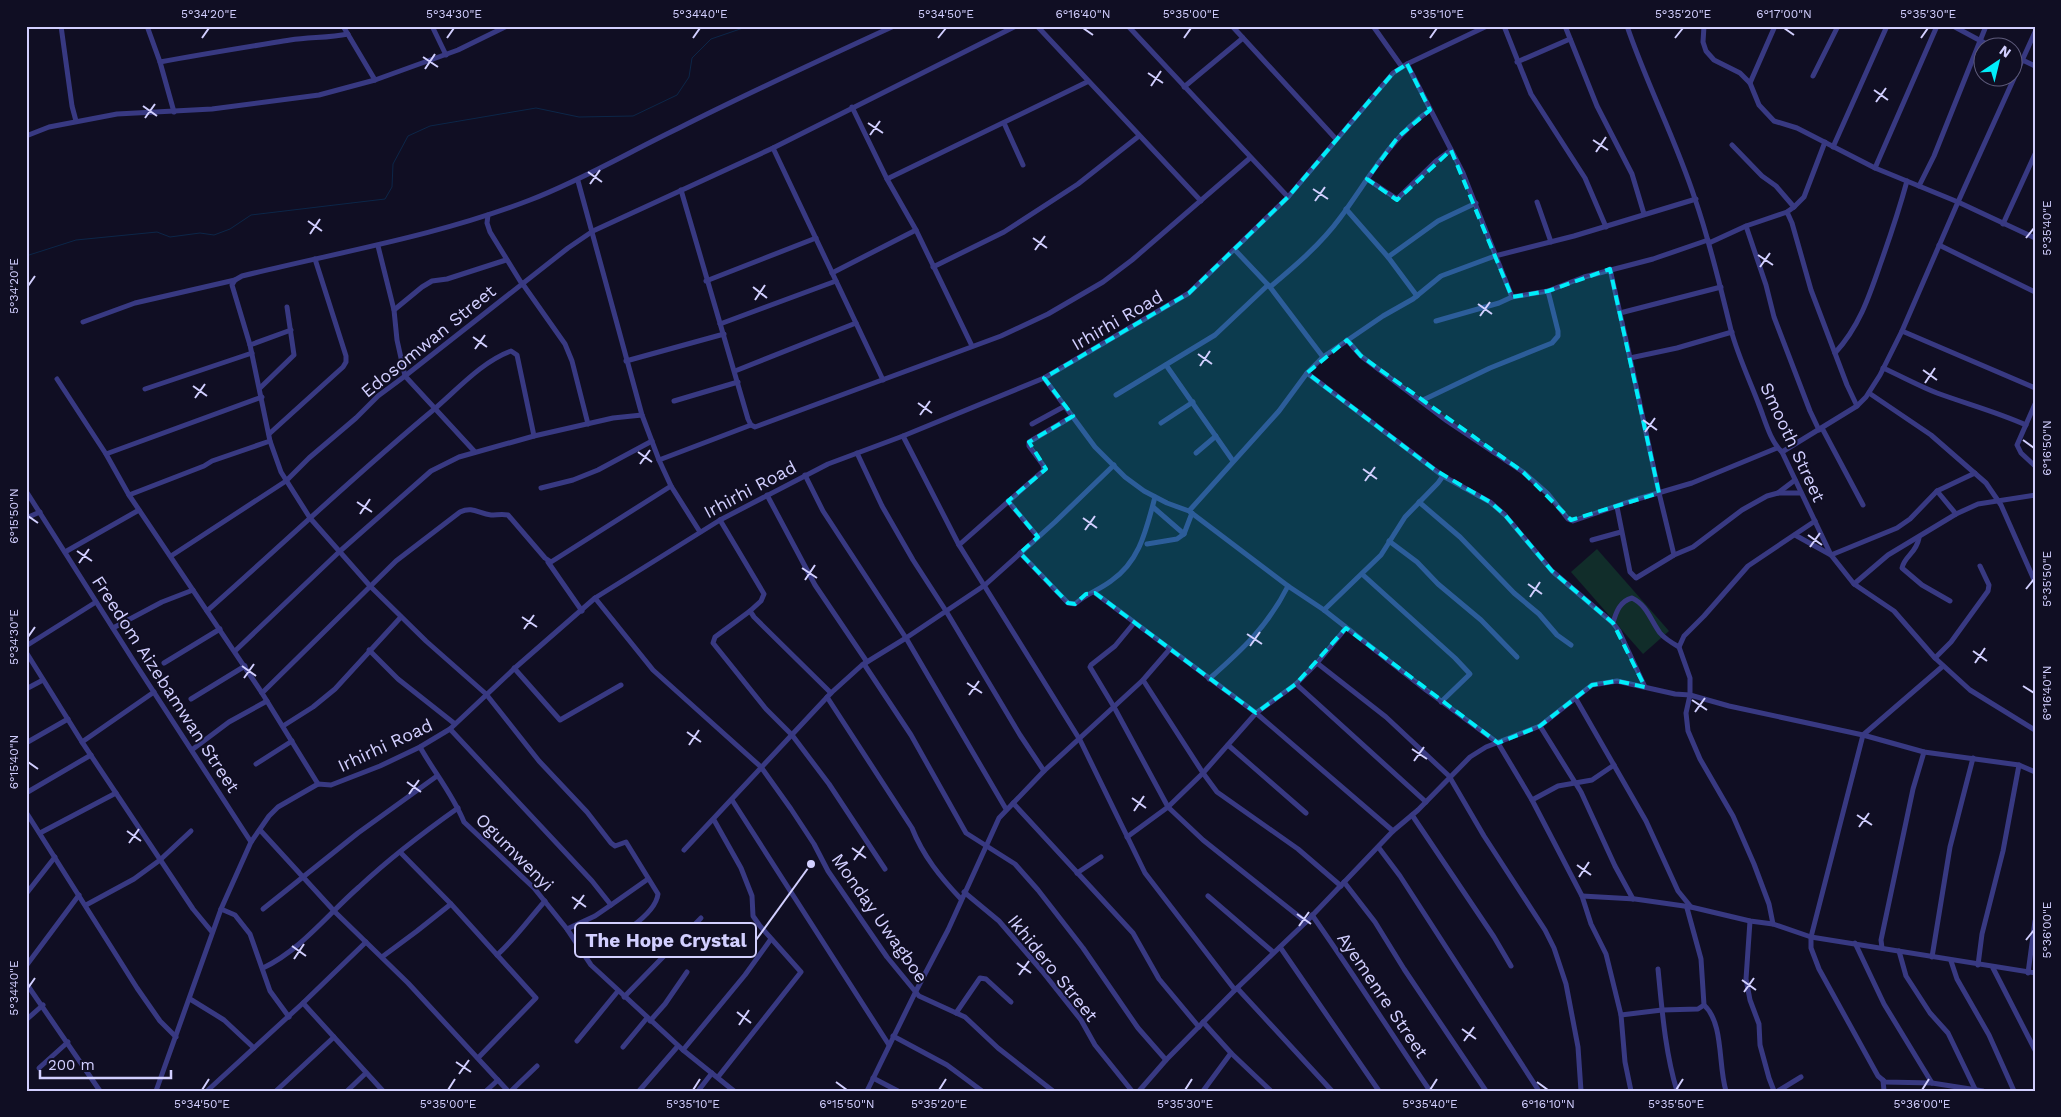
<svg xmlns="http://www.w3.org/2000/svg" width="2061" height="1117" font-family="'Work Sans',sans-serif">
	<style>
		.green { fill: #112d2a }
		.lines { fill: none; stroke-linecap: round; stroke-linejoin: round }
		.stream { stroke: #0c2648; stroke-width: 1 }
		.minor { stroke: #383982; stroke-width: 5 }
		.marked { fill: #00eefa; fill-opacity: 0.2; stroke: #00eefa; stroke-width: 4; stroke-dasharray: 10 6; stroke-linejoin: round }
		.ticks { fill: none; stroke: #d2cfff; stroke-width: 2 }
		.labels { text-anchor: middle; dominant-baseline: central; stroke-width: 4; stroke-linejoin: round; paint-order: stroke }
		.street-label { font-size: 18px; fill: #d2cfff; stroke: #100e23 }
		.leader { fill: none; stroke: #d2cfff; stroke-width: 2 }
		.callout-dot { fill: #d2cfff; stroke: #100e23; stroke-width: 2 }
		.callout { fill: #100e23; stroke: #d2cfff; stroke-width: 2 }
		.callout-label { font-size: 19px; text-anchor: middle; font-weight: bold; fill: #d2cfff }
		.neatline { fill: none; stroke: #d2cfff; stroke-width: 2 }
		.ticks-label { font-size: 12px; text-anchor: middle; fill: #d2cfff }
	</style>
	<rect width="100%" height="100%" fill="#100e23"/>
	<path class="green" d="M1597,549l72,82 -26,23 -72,-82z"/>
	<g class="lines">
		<path class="stream" d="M26,256l50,-16 81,-8 13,5 30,-4 14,2 16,-6 21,-14 134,-16 7,-12 1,-23 15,-28 22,-10 106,-18 43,9 54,-1 44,-21 12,-18 3,-19 19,-19 38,-13"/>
		<g class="minor">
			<path d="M61,26l11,80 4,15"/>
			<path d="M147,26l13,36 14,50"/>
			<path d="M343,26l32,54"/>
			<path d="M432,26l14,29"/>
			<path d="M1037,26l164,175"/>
			<path d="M1128,26l160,171"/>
			<path d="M1232,26l104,113"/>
			<path d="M1373,26l29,41"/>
			<path d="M1504,26l27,68 54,84 21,49"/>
			<path d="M1565,26l32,80 35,68 12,40"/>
			<path d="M1627,26c20,59 49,114 68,173 15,43 25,87 36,131 7,26 19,51 28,75 6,15 11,36 23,47l49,103 23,29 40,27 41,47 35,32 65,40"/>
			<path d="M1704,26l-1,16 3,9 8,9 26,13 10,10 9,22 15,16 23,7 78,40 83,34 77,36"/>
			<path d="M1953,26l41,22"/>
			<path d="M2014,56l21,10"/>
			<path d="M160,62c43,-8 87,-15 130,-22 20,-3 39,-2 58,-6"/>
			<path d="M1517,62l53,-23"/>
			<path d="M1407,64l56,109 49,124"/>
			<path d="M1813,76l25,-50"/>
			<path d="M1750,83l25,-57"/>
			<path d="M1184,87l59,-49"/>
			<path d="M852,107l35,72 29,51"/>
			<path d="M1004,123l19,42"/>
			<path d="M26,136l23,-9 68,-13 95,-5 107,-14 56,-15 83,-30 49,-24"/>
			<path d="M1732,145l30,31 14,10 18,21 -7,5"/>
			<path d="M1833,147l54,-121"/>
			<path d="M773,148l110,232"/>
			<path d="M1875,168l62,-142"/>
			<path d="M887,179l200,-97"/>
			<path d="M1367,179l30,20 39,-38 15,-11"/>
			<path d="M578,181l64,234 17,45 12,26 29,46"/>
			<path d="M1919,186l15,-30 52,-130"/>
			<path d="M681,190l67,229 3,6 4,2 246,-91 47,-22 55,-32 29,-22 118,-102"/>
			<path d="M1537,202l14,40"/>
			<path d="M1794,207l10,-10 21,-55"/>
			<path d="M1346,209l42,48 29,39"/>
			<path d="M488,215l-1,8 3,9 32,52"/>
			<path d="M2003,224l32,-70"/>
			<path d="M1746,226l20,59 8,32 36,94 9,19"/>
			<path d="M1709,243l37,-17 41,-14 5,11 19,67 36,95 10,21"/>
			<path d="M1939,245l96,47"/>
			<path d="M378,246l16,64 3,30 8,36 70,76"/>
			<path d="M1235,250l35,37 53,70"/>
			<path d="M1388,257l50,-36 38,-18"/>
			<path d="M933,267l71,-35 74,-48 61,-48"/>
			<path d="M1610,269l20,89"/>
			<path d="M832,273l84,-43 56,116"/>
			<path d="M706,281l110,-43"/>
			<path d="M522,283l43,61 7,17 16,63"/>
			<path d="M1270,287c25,-21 51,-43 70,-69 29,-39 49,-79 90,-108"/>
			<path d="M394,310l28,-23 10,-6 15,-2 59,-19"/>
			<path d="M1620,313l101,-26"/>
			<path d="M1436,321l63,-18 13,-6 36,-6 36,-14 69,-18 55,-19"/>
			<path d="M83,322l52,-19 100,-23"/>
			<path d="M720,324l116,-43"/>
			<path d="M1902,331l133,57"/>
			<path d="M1347,340l14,16 86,65 76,51 25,22 20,25 5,2 58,-20 61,-18 85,-35"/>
			<path d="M250,345l41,-15"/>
			<path d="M1835,353c24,-26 34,-56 45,-88 10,-28 19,-55 27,-84"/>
			<path d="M626,361l98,-27"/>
			<path d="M1166,365l67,96"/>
			<path d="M1883,368c18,8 36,18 54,25 30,11 60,19 89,32"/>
			<path d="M735,371l121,-48"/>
			<path d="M1307,373l136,103 -5,7 -33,34 -24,38 -57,55"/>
			<path d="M1044,378l51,69 30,30 19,14 23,12 22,8 99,75 36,24 102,80 72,53 34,57 50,96 9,28 15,30 15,61 4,47 6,29"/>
			<path d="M57,379l49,75 23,41 133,198 56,91"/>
			<path d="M260,388l34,-33 -7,-48"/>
			<path d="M145,389l107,-36"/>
			<path d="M1869,393l62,42 55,48 15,22 34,77"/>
			<path d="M1116,395l99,-60 53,-50"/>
			<path d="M674,401l64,-19"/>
			<path d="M1421,401l69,-33 62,-25 6,-7v-5l-10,-40"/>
			<path d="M2035,404l-18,41 4,8 14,13"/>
			<path d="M1161,423l32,-21"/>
			<path d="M1032,424l33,-18"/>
			<path d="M1822,428l41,77"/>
			<path d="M269,434l74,-67 3,-5v-6l-31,-97"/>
			<path d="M903,436l56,109 121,195 65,133 90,117"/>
			<path d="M1782,452l75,-46 9,-9 14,-22 22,-44 56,-129 77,-170"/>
			<path d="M857,453l25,53 31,54 33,51 74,124 24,36"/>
			<path d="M1196,453l20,-17"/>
			<path d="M106,454l156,-57"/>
			<path d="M659,460l92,-35"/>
			<path d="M805,475l18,36 83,127 100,171"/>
			<path d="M1443,476l47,26 15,13 47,56 61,52 6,8 26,56"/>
			<path d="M541,488l32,-8 25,-10 54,-29"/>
			<path d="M26,491l107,169 118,182"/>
			<path d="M1937,491l19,23"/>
			<path d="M1778,493l17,-13"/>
			<path d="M129,495l75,-29 8,-5 58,-20"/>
			<path d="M767,495l48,90 52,77"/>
			<path d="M1008,501l30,36"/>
			<path d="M1419,502l41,35 54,56 25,21 18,21 14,10"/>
			<path d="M1153,507l31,27"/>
			<path d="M1617,507l13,65 6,6 38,-23 19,-8 49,-37 25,-14 11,-3h23"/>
			<path d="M1189,511l90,-100 28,-38 16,-16 60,-41 30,-17 28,-23 54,-20 79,-20 122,-37"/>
			<path d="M26,518l14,-6"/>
			<path d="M720,520l44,74 -3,7 -11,10 4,6 77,76"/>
			<path d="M1795,535l36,20 66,-27 13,-9 27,-28 38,-18"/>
			<path d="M1919,538c-3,16 -14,17 -17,30l20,17 28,16"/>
			<path d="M1592,540l29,-8"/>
			<path d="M1389,541l28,21 21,22 43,36 36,37"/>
			<path d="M1147,544l30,-5 7,-5 8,-21"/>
			<path d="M959,545l85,-75 -1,-5 -14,-19v-4l44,-26"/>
			<path d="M65,552l74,-42"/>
			<path d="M1020,553l48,50 7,1c11,-10 24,-14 36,-23 29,-20 35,-51 44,-84"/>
			<path d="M1674,555l-15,-62 -29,-135 47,-10 55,-16"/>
			<path d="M171,556l115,-75 23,-23 47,-40 22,-22 27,-20 163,-128 25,-17 180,-83 243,-122"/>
			<path d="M548,562l34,49"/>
			<path d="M1362,574l93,84 15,16 -29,28"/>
			<path d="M1854,584l34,-29 68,-41 22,-10 57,-9"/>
			<path d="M1095,593l161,120 137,118"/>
			<path d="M595,598l58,72 108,97 30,42 23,35 14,27 59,86 32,39 46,21 33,31 55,43"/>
			<path d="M207,611c76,-67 148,-136 225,-200 24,-20 49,-49 79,-60l6,4 17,81"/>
			<path d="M750,611l-35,26 -2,6 53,66 26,26 37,49 56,85"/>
			<path d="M1134,623l-19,23 -24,19 -1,2 24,40 54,100 35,33 103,82"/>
			<path d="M1613,623c3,-11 7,-22 19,-25 15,7 19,23 28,35 5,6 12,10 19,14"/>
			<path d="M113,628l49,-26 31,-12"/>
			<path d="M26,646l70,-44"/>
			<path d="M369,650l29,29 57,45"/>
			<path d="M235,651l104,-99 92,-81 28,-14 75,-21 79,-18 29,-3"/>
			<path d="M26,652l56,90 111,167 19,23"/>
			<path d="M1935,658l16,-16 37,-51 1,-6 -9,-19"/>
			<path d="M164,663l56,-34"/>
			<path d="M1317,663l69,54 63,59 35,60 61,94 9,18 12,36 12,63 3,44"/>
			<path d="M864,664l47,71 55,98 49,31 23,26 45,58 55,80 28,32"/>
			<path d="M1943,666l-80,69 -52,202v11l8,21 59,107 7,6 47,1 51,8"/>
			<path d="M514,668l46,52 61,-35"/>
			<path d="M1209,679c33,-29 59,-53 79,-93"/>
			<path d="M1143,680l60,93 14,19 81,57 43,37"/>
			<path d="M1296,684l130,118"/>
			<path d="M26,689l17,-9"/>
			<path d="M262,693l134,-132 64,-49c13,-6 19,2 31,3 6,0 11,-1 17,0l37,43 6,4 120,-76"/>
			<path d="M827,697l85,131c11,28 29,50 49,71"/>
			<path d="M191,699l54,-33"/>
			<path d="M1576,699l70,122 32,70 13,16"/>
			<path d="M283,726l30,-19 22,-18 66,-72"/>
			<path d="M1540,726l41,66 34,74 18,33"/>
			<path d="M450,729l142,152 19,24 -16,11 -28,13"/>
			<path d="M82,742l72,-50"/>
			<path d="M26,743l42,-24"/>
			<path d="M1228,745l78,68"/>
			<path d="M420,747c14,25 33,48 44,75l70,66 33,41 24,36 92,85 51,41"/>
			<path d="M193,749l36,-27 38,-21"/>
			<path d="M256,764l36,-23"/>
			<path d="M26,793l65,-38"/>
			<path d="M732,800l157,245"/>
			<path d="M1532,800l26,-14 34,-6 22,-15"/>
			<path d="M1013,803l120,130 26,46 40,48"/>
			<path d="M26,812l111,176 23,33 16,16"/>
			<path d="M1412,815l82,122 17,29"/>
			<path d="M714,820l27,48 11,28 1,20 7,10 41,46 -83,105"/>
			<path d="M260,830l75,82 73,71 100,108"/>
			<path d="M40,833l76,-40"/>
			<path d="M1127,837l41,-30 35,-34 53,-60 40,-29 21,-21 29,-35"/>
			<path d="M1379,848l21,28 139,215"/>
			<path d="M684,850l147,-157 31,-28 44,-27 79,-53 70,-63 59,-57"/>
			<path d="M400,852l51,52 85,94 -58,60"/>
			<path d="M1077,873l24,-16"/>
			<path d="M1344,882l31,40 29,47 82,122"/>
			<path d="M964,892l35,29 43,50 39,49 14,25 37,46"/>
			<path d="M26,894l29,-37"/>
			<path d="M1208,896l65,56"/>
			<path d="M1582,896l53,3 56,8 59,14 23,3 38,13 224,36"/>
			<path d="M86,905l48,-26 26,-19 31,-29"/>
			<path d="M611,905l37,-26"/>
			<path d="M221,909l14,6 15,19 20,57 19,26"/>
			<path d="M263,909l95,-76 79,-57"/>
			<path d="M1312,915c41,58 78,117 118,176"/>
			<path d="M1750,921l-4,58 4,21 9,24 1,21 9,33 5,13"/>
			<path d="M1773,924l-4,-20 -15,-40 -21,-48 -33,-57 -12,-28 -2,-18 4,-18v-17l-11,-31 5,-11 20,-20 44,-50 67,-45"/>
			<path d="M1855,943l29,61 48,79"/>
			<path d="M1280,947l99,144"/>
			<path d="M1882,948l-1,-8 32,-151 11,-37"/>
			<path d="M1899,951l7,25 24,37 18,20 27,56"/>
			<path d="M497,955c18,-16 32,-36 48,-54"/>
			<path d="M584,955c20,-11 71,-36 74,-61l-32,-52 -11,4 -4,-3 -24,-31 -48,-51 -53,-67 -60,-53 -56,-55 -60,-68 -29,-46 -11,-31 -20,-96 -18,-60 3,-5 7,-4c97,-24 195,-40 288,-76 52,-20 99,-48 149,-72 71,-36 143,-69 215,-102"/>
			<path d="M382,957l35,-26 34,-27"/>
			<path d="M1932,957l18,-110 23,-89"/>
			<path d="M1951,961l6,18 32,56 25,56"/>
			<path d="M1978,965l4,-31 21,-83 16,-86"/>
			<path d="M26,966l53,-71"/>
			<path d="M263,968c38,-18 65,-54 96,-81 31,-29 65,-55 99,-79"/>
			<path d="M1993,968l42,82"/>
			<path d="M1658,969c4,40 7,83 19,122"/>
			<path d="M2028,973l7,-52"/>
			<path d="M26,983l74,108"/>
			<path d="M1237,988l95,103"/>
			<path d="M624,997l77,-79"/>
			<path d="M190,999l34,21 30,28"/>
			<path d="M303,1003l80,88"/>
			<path d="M1704,1005c20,18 14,61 22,86"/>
			<path d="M956,1013l24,-35 6,1 25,23"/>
			<path d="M1621,1015l41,-5 36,-1 6,-4 -3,-46 -14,-51"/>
			<path d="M26,1020l17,-15"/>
			<path d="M650,1021l15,-17 22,-32"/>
			<path d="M1203,1022l28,31 40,38"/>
			<path d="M893,1036l54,29 35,26"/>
			<path d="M577,1041l41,-50"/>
			<path d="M623,1047l24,-29"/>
			<path d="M683,1050l62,-75 26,-36"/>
			<path d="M39,1068l29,-26"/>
			<path d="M873,1078l25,13"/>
			<path d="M1883,1080l1,11"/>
			<path d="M156,1091l65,-182 30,-67 18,-26 9,-9 40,-23 13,1 49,-19 40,-19 30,-18 66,-62 79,-69 125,-78 108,-56 75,-28 141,-58 145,-85 99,-96 105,-124 14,-9 80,-38"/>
			<path d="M207,1091l96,-88 63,-61"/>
			<path d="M276,1091l58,-54"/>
			<path d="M347,1091l19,-18"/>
			<path d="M486,1091l12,-11"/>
			<path d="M511,1091l26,-25"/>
			<path d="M639,1091l39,-45"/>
			<path d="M698,1091l14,-18"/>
			<path d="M867,1091l49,-100 32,-61 51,-112 45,-47 99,-91 26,-30"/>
			<path d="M1139,1091l27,-31 69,-70 71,-68 87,-91 25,-21 52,-53 16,-10 54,-21 52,-41 25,-4 58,13 15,1 39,11 134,29 61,17 95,13 16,7"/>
			<path d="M1203,1091l28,-38"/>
			<path d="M1778,1091l23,-14"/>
		</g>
	</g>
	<path class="marked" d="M1407,64l23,46 -32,27 -31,42 30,21 54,-50 61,147 36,-6 62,-22 49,224 -88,27 -48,-48 -162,-116 -14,-16 -40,33 128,97 55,32 15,13 47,56 61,52 32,64 -28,-6 -25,4 -52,41 -42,17 -152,-115 -50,56 -40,29 -161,-120 -9,1 -11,10 -7,-1 -48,-50 18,-16 -30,-36 38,-32 -17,-27 44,-26 -29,-38 145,-85 99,-96 105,-124z"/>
	<path class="ticks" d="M1083,28l10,7M1784,28l10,7M202,38l7,-10M447,38l7,-10M693,38l7,-10M938,38l8,-10M1184,38l7,-10M1430,38l7,-10M1675,38l8,-10M1921,38l7,-10M423,57l15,10M425,69l10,-15M1148,73l15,10M1151,86l10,-15M1874,90l14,10M1876,102l10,-14M143,106l14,10M145,118l10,-14M868,123l15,10M870,135l10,-14M1593,140l15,10M1596,152l10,-15M588,172l14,10M590,184l10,-14M1313,189l15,10M1315,201l10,-14M308,221l14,10M310,234l10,-15M1033,238l14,10M2026,238l8,-10M1035,250l10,-14M1758,255l15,10M1760,267l10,-14M28,286l7,-10M753,287l14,11M755,300l10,-15M1478,304l14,10M1480,316l10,-14M473,337l14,10M475,349l10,-14M1198,354l14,10M1200,366l10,-15M1923,370l14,10M1925,383l10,-15M193,386l14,10M195,398l10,-14M918,403l14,10M920,415l10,-14M1643,420l14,10M1645,432l10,-14M2023,440l11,8M638,452l14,10M640,464l10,-14M1363,469l14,10M1365,481l10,-14M357,502l15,10M360,514l10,-15M28,516l10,7M1083,518l14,10M1085,530l10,-14M1808,535l14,10M1810,547l10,-14M77,551l15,10M79,563l10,-14M802,568l15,10M805,580l10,-15M1528,584l14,10M2026,589l8,-10M1530,597l10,-15M522,617l15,10M524,629l10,-14M1247,634l15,10M28,637l7,-10M1250,646l10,-14M1973,651l14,10M1975,663l10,-15M242,666l14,10M244,678l10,-14M967,683l15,10M2023,686l11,7M969,695l10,-14M1692,700l15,10M1695,712l10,-14M687,732l14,10M689,745l10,-15M1412,749l15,10M1414,761l10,-14M28,762l10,7M407,782l14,10M409,794l10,-14M1132,798l14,10M1134,811l10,-15M1857,815l15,10M1859,827l10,-14M127,831l14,10M129,843l10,-14M852,848l14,10M854,860l10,-14M1577,865l14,10M1579,877l10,-15M572,897l14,10M574,909l10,-14M1297,914l14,10M1299,926l10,-14M2026,940l8,-10M292,946l14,10M294,959l10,-15M1017,963l14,10M1019,975l10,-14M1742,980l14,10M28,988l7,-10M1744,992l10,-14M737,1012l14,11M739,1025l10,-15M1462,1029l14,10M1464,1041l10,-14M456,1062l15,10M459,1074l10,-14M836,1082l11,8M1537,1082l11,8M202,1090l7,-11M448,1090l7,-11M693,1090l7,-11M939,1090l7,-11M1185,1090l7,-11M1430,1090l7,-11M1676,1090l7,-11M1922,1090l7,-11"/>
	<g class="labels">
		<g class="street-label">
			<text transform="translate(1117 320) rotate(-30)">Irhirhi Road</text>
			<text transform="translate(428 341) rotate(-39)">Edosomwan Street</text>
			<text transform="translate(1793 442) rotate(65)">Smooth Street</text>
			<text transform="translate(750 489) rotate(-28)">Irhirhi Road</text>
			<text transform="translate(166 684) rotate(57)">Freedom Aizebamwan Street</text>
			<text transform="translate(385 745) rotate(-25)">Irhirhi Road</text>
			<text transform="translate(515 852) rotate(45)">Ogumwenyi</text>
			<text transform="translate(880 918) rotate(55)">Monday Uwagboe</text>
			<text transform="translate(1053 968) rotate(51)">Ikhidero Street</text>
			<text transform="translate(1383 995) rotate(56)">Ayemenre Street</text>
		</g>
	</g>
	<path class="leader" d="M811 864L756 940"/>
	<circle class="callout-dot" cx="811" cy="864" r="5"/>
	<rect class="callout" x="575" y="923" width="181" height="34" rx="5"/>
	<g class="callout-label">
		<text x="666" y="947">The Hope Crystal</text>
	</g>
	<rect width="2061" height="1117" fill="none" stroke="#100e23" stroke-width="55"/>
	<g transform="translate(1998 62) rotate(35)"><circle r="24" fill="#100e23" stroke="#5e5b7b"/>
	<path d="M0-4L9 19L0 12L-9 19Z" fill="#00eefa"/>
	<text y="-8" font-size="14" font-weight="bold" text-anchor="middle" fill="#d2cfff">N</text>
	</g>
	<path d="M40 1070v8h131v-8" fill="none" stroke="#d2cfff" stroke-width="2.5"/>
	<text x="48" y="1070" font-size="15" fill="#d2cfff" stroke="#100e23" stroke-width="4" paint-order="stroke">200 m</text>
	<rect x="28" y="28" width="2006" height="1062" class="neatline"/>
	<g class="ticks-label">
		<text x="209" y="18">5°34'20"E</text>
		<text x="454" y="18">5°34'30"E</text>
		<text x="700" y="18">5°34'40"E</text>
		<text x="946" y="18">5°34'50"E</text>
		<text x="1083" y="18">6°16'40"N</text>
		<text x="1191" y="18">5°35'00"E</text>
		<text x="1437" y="18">5°35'10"E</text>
		<text x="1683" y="18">5°35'20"E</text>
		<text x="1784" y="18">6°17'00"N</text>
		<text x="1928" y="18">5°35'30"E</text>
		<text transform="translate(2047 228) rotate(-90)" y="4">5°35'40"E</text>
		<text transform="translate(14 286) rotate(-90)" y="4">5°34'20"E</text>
		<text transform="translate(2047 448) rotate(-90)" y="4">6°16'50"N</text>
		<text transform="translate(14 516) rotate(-90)" y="4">6°15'50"N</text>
		<text transform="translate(2047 579) rotate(-90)" y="4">5°35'50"E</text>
		<text transform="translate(14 637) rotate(-90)" y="4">5°34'30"E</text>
		<text transform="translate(2047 693) rotate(-90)" y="4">6°16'40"N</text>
		<text transform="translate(14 762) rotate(-90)" y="4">6°15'40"N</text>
		<text transform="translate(2047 930) rotate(-90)" y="4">5°36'00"E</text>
		<text transform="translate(14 988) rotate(-90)" y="4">5°34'40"E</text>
		<text x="202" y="1108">5°34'50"E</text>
		<text x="448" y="1108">5°35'00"E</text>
		<text x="693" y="1108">5°35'10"E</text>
		<text x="847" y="1108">6°15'50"N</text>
		<text x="939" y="1108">5°35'20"E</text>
		<text x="1185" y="1108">5°35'30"E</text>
		<text x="1430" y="1108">5°35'40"E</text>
		<text x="1548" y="1108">6°16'10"N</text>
		<text x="1676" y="1108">5°35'50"E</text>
		<text x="1922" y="1108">5°36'00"E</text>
	</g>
</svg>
